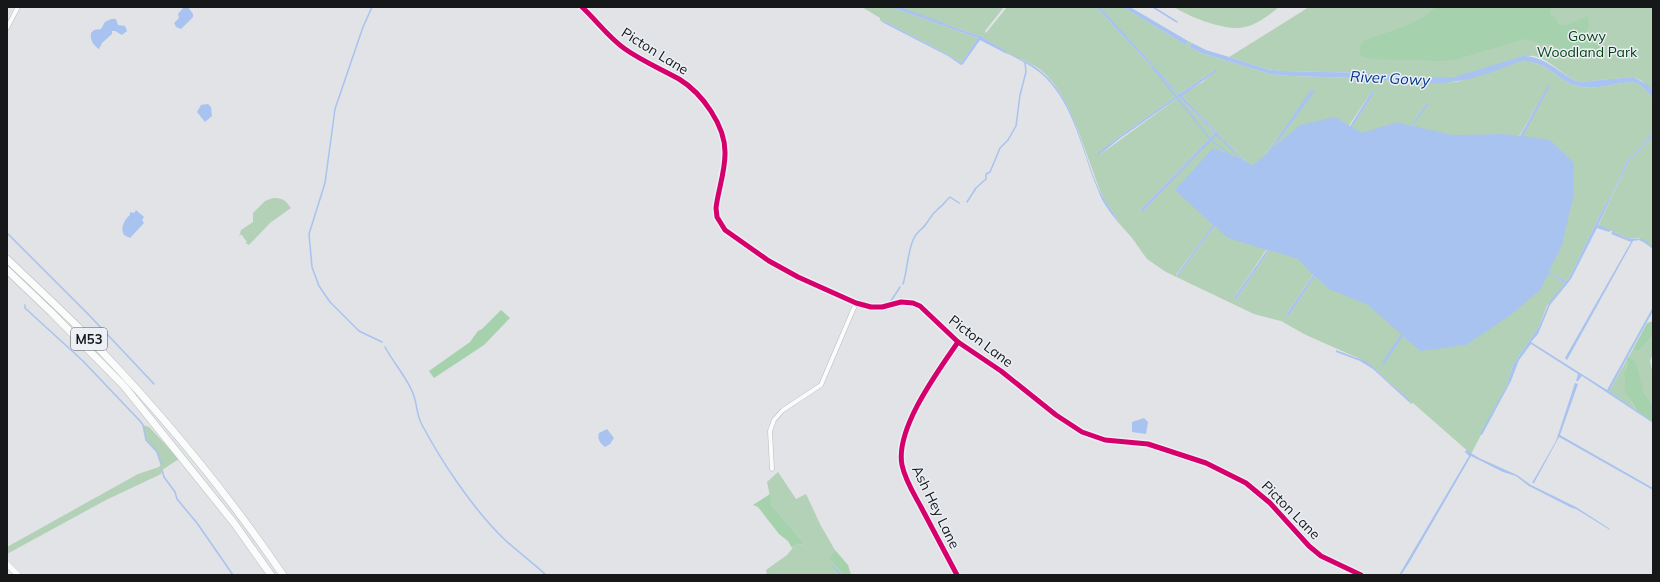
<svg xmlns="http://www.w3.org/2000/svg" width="1660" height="582" font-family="Mulish,sans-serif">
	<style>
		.green { fill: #b3d1b7; fill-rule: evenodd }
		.forest { fill: #a6d1ad }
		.water { fill: #a8c3ef }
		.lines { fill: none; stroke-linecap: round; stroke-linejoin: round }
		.stream { stroke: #a8c3ef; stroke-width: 1.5 }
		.street-casing { stroke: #babcbe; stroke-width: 5 }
		.secondary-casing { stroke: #babcbe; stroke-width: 6 }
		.highway-casing { stroke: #babcbe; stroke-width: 8 }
		.street { stroke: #fafbfb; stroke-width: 4 }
		.secondary { stroke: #fafbfb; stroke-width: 5.5 }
		.highway { stroke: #fafbfb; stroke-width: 7 }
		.cycleway-casing { stroke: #ecf0f5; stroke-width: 8 }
		.cycleway { stroke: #d6006c; stroke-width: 5 }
		.labels { text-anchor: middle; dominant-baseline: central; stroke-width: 3; stroke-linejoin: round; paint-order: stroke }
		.shield { fill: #ecf0f5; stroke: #56585a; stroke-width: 1 }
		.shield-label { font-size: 13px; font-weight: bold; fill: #151718 }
		.park-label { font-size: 14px; fill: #023d12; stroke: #ecf0f5 }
		.street-label { font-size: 14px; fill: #151718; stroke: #ecf0f5 }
		.water-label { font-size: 15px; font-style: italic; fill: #03378e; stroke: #ecf0f5 }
	</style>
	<rect width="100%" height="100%" fill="#e1e3e6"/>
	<g class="green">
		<path d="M862,7h28l88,31 -17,25 -12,-8 -65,-34 -2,1 -2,-2v-2z"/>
		<path d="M895,7h109l-19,24 1,2 21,-26h89l82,88 -65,46 -15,15 81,-59 36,36 -75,77 1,2 75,-77 6,3 -41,-43 22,-13 12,-12 -36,24 -80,-87h24l63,38 2,-4 4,2 -3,4 12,6 69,21 20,2 66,2 69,5 1,-5 -55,-5 -89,-2 -16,-2 -37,-12 80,-50h344v84l-11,-10 -9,-4 -54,5c-16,-6 -29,-23 -45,-26 -11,-1 -23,4 -33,7 -23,9 -48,17 -72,15l-1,5 29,-1 62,-20c30,-3 33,17 58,24 18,5 37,-3 55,-4 9,2 15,9 21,16v33l-12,16 -15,15 -13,31 -9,14 -35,71 -3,3 -13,-7v2l12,7 -18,23 -9,22 -25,37 -6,20 -36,69 -58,-51 -2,1 -2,-2 1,-2 -21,-18 -13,-13 -18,-11 -52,-23 -25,-14 -27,-7 -88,-42 -19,-13 -15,-21 -15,-17 1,-1c-5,-8 -11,-15 -15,-23 -4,-8 -7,-17 -10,-26 -13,-33 -26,-85 -58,-105 -10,-6 -21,-10 -30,-13v-2l-22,-13 -1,-3 -2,1zM1548,86l-82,151 54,18 31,18v2l-34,-19 -78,24 -56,83 56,-87zM1313,90l-20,31 -115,155h-2v-1l77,-103 -29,-32 30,30zM1372,91l2,2 -32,48 62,-4 23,-35 1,1 -140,214 -2,-2 48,-72 -57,-5 -41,62 -2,-2z"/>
		<path d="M1174,7h105c-11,9 -25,20 -40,21 -19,1 -49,-11 -65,-21z"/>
		<path d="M1653,135v112l-14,-9h-13l-9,-5 -19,-7 31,-65 12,-11z"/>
		<path d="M273,198c10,0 12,2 18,10l-21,15 -21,22 -4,-2 2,-1 -6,-8 -2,3 2,-7 12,-8v-9l12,-12z"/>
		<path d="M1653,336v18l-3,7 3,13v32l-9,-14 -5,-15 -11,-15c-8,17 -1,35 9,49l-28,-20 24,-42 5,3z"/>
		<path d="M143,425l6,2 30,32 -17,11 -1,4 -55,26 -99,54v-7l131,-73 21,-7 2,-3 -4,-12 -11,-12z"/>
		<path d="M778,472l18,27 10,-5 15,32 14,24 -6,8 14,17h-76l-1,-5 21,-15 8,-10 10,-1 -33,-38 -5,-24z"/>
	</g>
	<g class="forest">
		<path d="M1436,7h115l-1,7 6,4 3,7h8l21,-9c3,9 -3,16 -2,24l14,6 2,6 -3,2 -4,1 -6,3 -16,-1 -7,-3 -14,-10 -13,-1 -15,-4 -70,21 -13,1 -69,-2 -11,-3c-2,-7 -3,-10 3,-15 26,-11 50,-14 72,-34z"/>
		<path d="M501,310l9,8 -26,27 -50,33 -5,-7 41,-29 8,-11 4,-2z"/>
		<path d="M1653,321v15l-15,16 -5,-3 14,-26z"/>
		<path d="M1627,357l8,4 9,31 9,14v16l-16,-11 -12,-20 -1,-17 4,-12z"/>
		<path d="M770,494l2,12 33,38 -10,1 -3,3 -4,-7 -9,-7 -21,-27 -5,-2z"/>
		<path d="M835,550l13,15 3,10h-8l-14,-17z"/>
	</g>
	<g class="water">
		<path d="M188,7l5,7v3l-12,12 -5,-2 -2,-4 5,-5 -1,-4 5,-6z"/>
		<path d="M890,7l8,1 82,28 2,-1 1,3 23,13 -1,2 -25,-13 -17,24 -2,1 -13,-9 -66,-34 2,-1 65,34 12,8 17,-25z"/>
		<path d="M1096,7h4l79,87 36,-24 2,1 -35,25 40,42 -1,2 -5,-4 -74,76 -2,-2 75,-77 -36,-36 -60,42 -21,17 -1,-2 16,-13 65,-46z"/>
		<path d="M1123,7h7l58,34 -2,4z"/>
		<path d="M111,19h5l2,6 7,1 2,5 -5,4 -7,-4h-3v3l-10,9 -3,6c-6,-4 -9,-9 -8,-16l3,-3 7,-1 4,-7z"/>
		<path d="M1192,43l14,7 23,7 37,12 16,2 89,2 55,5 -1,5 -69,-5 -66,-2 -20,-2 -69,-21 -12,-6z"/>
		<path d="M1009,54c4,0 11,5 16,7 52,26 54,90 78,136 4,8 10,15 15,23l-1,1c-7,-9 -15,-19 -19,-31 -16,-38 -23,-83 -53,-113 -10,-10 -24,-16 -36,-23z"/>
		<path d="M1523,56c23,0 36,18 56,26l54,-5 15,8 5,6v7c-6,-7 -12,-14 -21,-16 -18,1 -37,9 -55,4 -25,-7 -28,-27 -58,-24 -29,11 -59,23 -91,21l1,-5 25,-1z"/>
		<path d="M1548,85l2,1 -27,50 27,4 24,23 -1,35 -11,47 -13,26 2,2v2l-3,-1 -8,16 -28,24 -46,31 -46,6 -17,-15 -19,29 -2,-2 19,-29 -33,-29 -39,-16 -14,-13 -27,41 -2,-2 27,-40 -15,-16 -29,-9 -33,50 -2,-2 33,-48 -39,-12 -13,-12 -37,50h-2l37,-51 -38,-35 38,-42 28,11 -18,-17 1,-2 22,22 7,3 13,-11 47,-64 2,1 -41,56 26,-22 35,-8 15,9 22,-35 2,2 -22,34 10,6 35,-11 14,4 16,-24 2,1 -16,23 40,9 52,-1 15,2z"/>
		<path d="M208,104l3,3 1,9 -7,6 -8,-10 4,-7z"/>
		<path d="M1653,131v4l-12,15 -12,11 -31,64 13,5 -2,2 -12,-4 -26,51 -21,26 -12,29 -7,8 76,48 46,-83v4l-44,80 44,31v1l-71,-47 -4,5h-2l2,-7 -47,-30 -12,16 -8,21 -29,54 -2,-1 27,-49 6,-20 25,-37 12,-27 15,-18 -12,-7v-2l13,7 3,-3 35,-71 9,-14 13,-31 15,-15z"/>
		<path d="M136,210l8,7 -2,3 2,3 -14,15 -6,-3c-4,-7 0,-15 6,-20v-3l4,1z"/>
		<path d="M1613,231l13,7 17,1 10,8v2l-8,-6 -6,-3 -6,1 -66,119 -2,-2 66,-116 -20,-8z"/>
		<path d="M1336,350l29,11 11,8 13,13 21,18 -1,2 -36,-33 -13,-8 -24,-9z"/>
		<path d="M1575,383l3,1 -18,51 93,53v2l-94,-53 -25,46h-2l24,-42z"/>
		<path d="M1144,418l4,4 -2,12 -14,-2v-10z"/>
		<path d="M607,429l7,9 -4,6 -5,3c-5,-4 -8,-8 -6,-14z"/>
		<path d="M1466,450l13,8 38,17 14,10 45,22 34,22v1l-34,-21 -4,-1 -43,-22 -13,-10 -13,-4 -32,-16 -62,107 -8,12h-2l70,-119 -4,-4z"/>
	</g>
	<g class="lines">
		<g class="stream">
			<path d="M372,7l-9,20 -28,82 -10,74 -16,51 3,33 7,19 11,16 29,29 23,11"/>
			<path d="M897,7l48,17"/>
			<path d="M1153,7l24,15"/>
			<path d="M1153,68l58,72 19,15"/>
			<path d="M1278,139l33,-48"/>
			<path d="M967,202l9,-14 10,-9v-5l4,-2 10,-24 8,-8 8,-14 4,-31 6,-23 -1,-9"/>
			<path d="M7,233l83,83 64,68"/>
			<path d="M903,284c5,-15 4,-34 12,-48 3,-5 8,-7 11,-12 5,-7 6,-10 13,-16 5,-3 7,-8 11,-11l9,6"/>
			<path d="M891,301l9,-14"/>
			<path d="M25,305v3l58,53 57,60 3,4 3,15 11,12 4,12"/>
			<path d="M385,347c8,15 20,28 27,44 5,10 4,21 9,32 20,38 52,86 83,116 14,13 29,24 42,36"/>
			<path d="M162,470l2,7 11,15 2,7 20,24 36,52"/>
			<path d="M833,566l8,9"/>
		</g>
		<g class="street-casing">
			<g id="street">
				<path d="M7,28l11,-21"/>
				<path d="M772,469l-2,-38 4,-11 9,-10 38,-25 35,-82"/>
				<path d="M957,575c-12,-23 -24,-45 -36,-68 -7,-13 -16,-27 -19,-42 -7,-36 36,-94 56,-123"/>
			</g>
		</g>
		<g class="secondary-casing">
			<g id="secondary">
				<path d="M582,7c15,14 27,31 43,42 17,12 36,20 54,30 23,14 47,47 46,75 0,18 -7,37 -9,54l1,9 8,13 44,31 29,16 58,26 15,4h11l19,-5 12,1 7,3 38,36 43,29 55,44 26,17 23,8 43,4 58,19 40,20 24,20 39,43 12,10 40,19"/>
				<path d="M7,564l11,11"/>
			</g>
		</g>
		<g class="highway-casing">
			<g id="highway">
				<path d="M7,259c24,23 49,46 72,69 75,76 144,159 204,247"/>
				<path d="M7,270l44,42 73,74 110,137 37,52"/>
			</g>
		</g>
		<use href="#street" class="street"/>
		<use href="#secondary" class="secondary"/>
		<use href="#highway" class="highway"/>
		<g class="cycleway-casing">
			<g id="cycleway">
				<path d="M582,7c15,14 27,31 43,42 17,12 36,20 54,30 23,14 47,47 46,75 0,18 -7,37 -9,54l1,9 8,13 44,31 29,16 58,26 15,4h11l19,-5 12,1 7,3 38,36 43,29 55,44 26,17 23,8 43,4 58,19 40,20 24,20 39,43 12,10 40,19"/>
				<path d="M957,575c-12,-23 -24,-45 -36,-68 -7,-13 -16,-27 -19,-42 -7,-36 36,-94 56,-123"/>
			</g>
		</g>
		<use href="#cycleway" class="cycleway"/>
	</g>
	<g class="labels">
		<rect class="shield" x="71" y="328" width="36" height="22" rx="3"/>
		<g class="shield-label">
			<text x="89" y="339">M53</text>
		</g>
		<g class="park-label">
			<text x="1587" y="36">Gowy<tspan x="1587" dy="16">Woodland Park</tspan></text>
		</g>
		<g class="street-label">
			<text transform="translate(655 51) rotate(32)">Picton Lane</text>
			<text transform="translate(981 341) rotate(37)">Picton Lane</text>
			<text transform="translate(936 507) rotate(64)">Ash Hey Lane</text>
			<text transform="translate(1291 510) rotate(45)">Picton Lane</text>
		</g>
		<g class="water-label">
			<text transform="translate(1390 78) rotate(3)">River Gowy</text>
		</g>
	</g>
	<rect width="1660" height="582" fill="none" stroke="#151718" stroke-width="16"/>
</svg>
